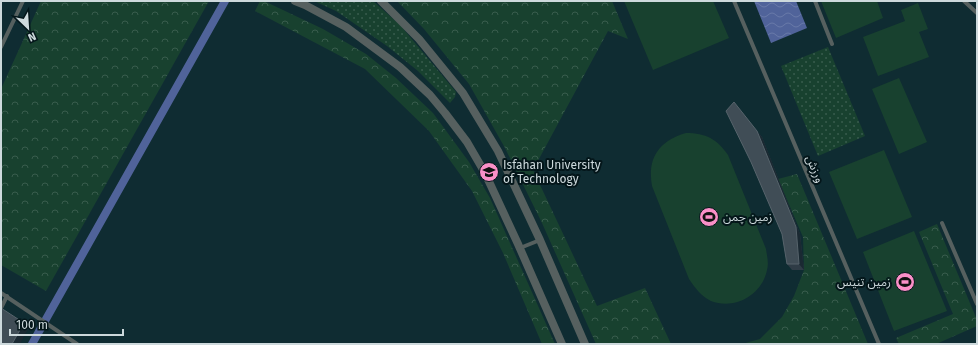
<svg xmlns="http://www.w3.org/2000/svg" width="978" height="345" font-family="'Fira Sans','Noto Sans Arabic',sans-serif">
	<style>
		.built { fill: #0f2c32 }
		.grass { fill: #18412f }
		.forest { fill: url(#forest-crowns) }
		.park { fill: url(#park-dots) }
		.water { fill: url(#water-waves) }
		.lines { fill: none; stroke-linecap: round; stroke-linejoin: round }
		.canal { stroke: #50639a; stroke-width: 8 }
		.service { stroke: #56605f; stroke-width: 4 }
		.minor { stroke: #56605f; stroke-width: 8 }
		.wall { fill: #2f3c46 }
		.shaded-wall { fill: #1a2932 }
		.building { fill: #404d56; stroke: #56636b }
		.labels { text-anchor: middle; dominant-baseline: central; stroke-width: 4; stroke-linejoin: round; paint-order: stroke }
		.poi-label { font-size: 12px; fill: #cdd9dc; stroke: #04161a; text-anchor: start }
		.street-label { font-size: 12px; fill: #cdd9dc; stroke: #04161a }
	</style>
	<defs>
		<pattern id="forest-crowns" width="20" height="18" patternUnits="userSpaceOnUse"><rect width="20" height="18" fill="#18412f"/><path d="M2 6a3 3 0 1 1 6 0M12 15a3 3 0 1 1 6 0" fill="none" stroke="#385c4d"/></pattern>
		<pattern id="park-dots" width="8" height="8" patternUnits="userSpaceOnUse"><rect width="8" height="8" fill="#18412f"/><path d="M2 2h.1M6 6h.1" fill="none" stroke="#385c4d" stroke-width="1.8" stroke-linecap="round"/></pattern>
		<pattern id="water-waves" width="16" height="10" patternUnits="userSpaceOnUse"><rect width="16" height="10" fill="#50639a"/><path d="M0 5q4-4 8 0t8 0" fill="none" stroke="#6879a8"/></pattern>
	</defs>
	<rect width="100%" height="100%" fill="#0c1f24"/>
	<rect class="built" x="1" y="1" width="976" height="343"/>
	<g class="grass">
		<path d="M624,1h89l16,37 -76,32z"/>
		<path d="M821,1h56l6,17 -47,20z"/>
		<path d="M918,3l10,26 -9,3 10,25 -51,19 -15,-39 42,-16 -4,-11z"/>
		<path d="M899,78l28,64 -28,12 -27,-65z"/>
		<path d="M686,133c20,0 31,6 42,22l38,94c1,7 3,14 1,21 -5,25 -32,40 -56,31 -10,-5 -16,-13 -22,-22l-37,-93c-5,-28 7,-45 34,-53z"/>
		<path d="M884,150l28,67 -55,22 -28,-67z"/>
		<path d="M914,231l33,80 -53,20 -31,-79z"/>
	</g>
	<g class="forest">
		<path d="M41,1h168l-163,290 -45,-26v-176z"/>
		<path d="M260,1h4l59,28 43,25 30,24 37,35 36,49 21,36 65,146h-13l-39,-91 -31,-62 -43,-60 -64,-62 -110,-58z"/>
		<path d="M397,1h215l16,38 -20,-8 -75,139 64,136 48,-18 26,56h-75l-54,-121 -37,-75 -36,-64 -45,-55z"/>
		<path d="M797,174l71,170h-126l18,-5 22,-22 12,-21 10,-26 -1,-33 -25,-58z"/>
		<path d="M937,224l40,96v6l-41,18h-37l-3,-6 57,-24 -34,-82z"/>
	</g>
	<g class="park">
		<path d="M314,1h59l27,24 56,67 -1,5 -5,6 -32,-32 -31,-25 -51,-35z"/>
		<path d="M828,47l37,89 -47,20 -37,-90z"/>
	</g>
	<path class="water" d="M754,1h42l11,27 -36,15z"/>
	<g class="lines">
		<path class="canal" d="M32,344l193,-343"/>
		<g class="service">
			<path d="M734,1l145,343"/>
			<path d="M815,1l17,43"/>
			<path d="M964,1l13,12"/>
			<path d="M1,47l22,-46"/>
			<path d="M942,223l35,81"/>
			<path d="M520,248l20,-8"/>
			<path d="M1,293l76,51"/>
			<path d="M1,308l6,-12"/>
		</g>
		<g class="minor">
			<path d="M295,1l10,4 41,22 54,40 30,28 15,18 22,29 18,31 33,71 44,100"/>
			<path d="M381,1l38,38 44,54 35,58 42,89 45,104"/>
		</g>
	</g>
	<path class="wall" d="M757,131l5,6 38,97 4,36h-12l-5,-6 -5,-30 -31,-72z"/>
	<g class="shaded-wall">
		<path d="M757,131l5,6 38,97 4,36 -5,-6z"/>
		<path d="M24,323l4,6 -8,15h-8z"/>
	</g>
	<g class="building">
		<path d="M734,102l23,29 39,96 3,37h-12l-5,-30 -31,-72 -25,-51z"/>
		<path d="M1,308l23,15 -12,21h-11z"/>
	</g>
	<defs>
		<g id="university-disc" transform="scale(1)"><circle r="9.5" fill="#fa8fc7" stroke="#04161a"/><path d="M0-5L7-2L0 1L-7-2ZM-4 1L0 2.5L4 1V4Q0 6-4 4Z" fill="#111"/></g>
		<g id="stadium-disc" transform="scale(1)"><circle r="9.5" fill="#fa8fc7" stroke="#04161a"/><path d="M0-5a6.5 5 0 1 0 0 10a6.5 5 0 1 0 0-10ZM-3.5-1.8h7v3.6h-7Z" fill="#111"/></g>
	</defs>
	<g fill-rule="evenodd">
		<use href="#university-disc" x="489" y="172"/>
		<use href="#stadium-disc" x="709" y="217"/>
		<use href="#stadium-disc" x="905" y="282"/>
	</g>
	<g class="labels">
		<g class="poi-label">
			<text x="503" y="165">Isfahan University<tspan x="503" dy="14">of Technology</tspan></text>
			<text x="723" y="217">زمین چمن</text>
			<text x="891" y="282" text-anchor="end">زمین تنیس</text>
		</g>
		<g class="street-label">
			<text transform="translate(815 169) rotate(67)">ورزش</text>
		</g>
	</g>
	<rect width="978" height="345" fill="none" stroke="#cdd9dc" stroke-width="4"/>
	<g transform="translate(28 28) rotate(155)" stroke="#04161a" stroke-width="3" paint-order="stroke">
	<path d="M0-3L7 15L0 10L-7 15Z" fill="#cdd9dc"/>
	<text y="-6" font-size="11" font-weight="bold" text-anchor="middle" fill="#cdd9dc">N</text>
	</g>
	<path d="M10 329v6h113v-6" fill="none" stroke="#cdd9dc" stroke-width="2"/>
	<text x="16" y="329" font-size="12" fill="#cdd9dc" stroke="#04161a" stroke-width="3" paint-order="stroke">100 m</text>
</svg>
